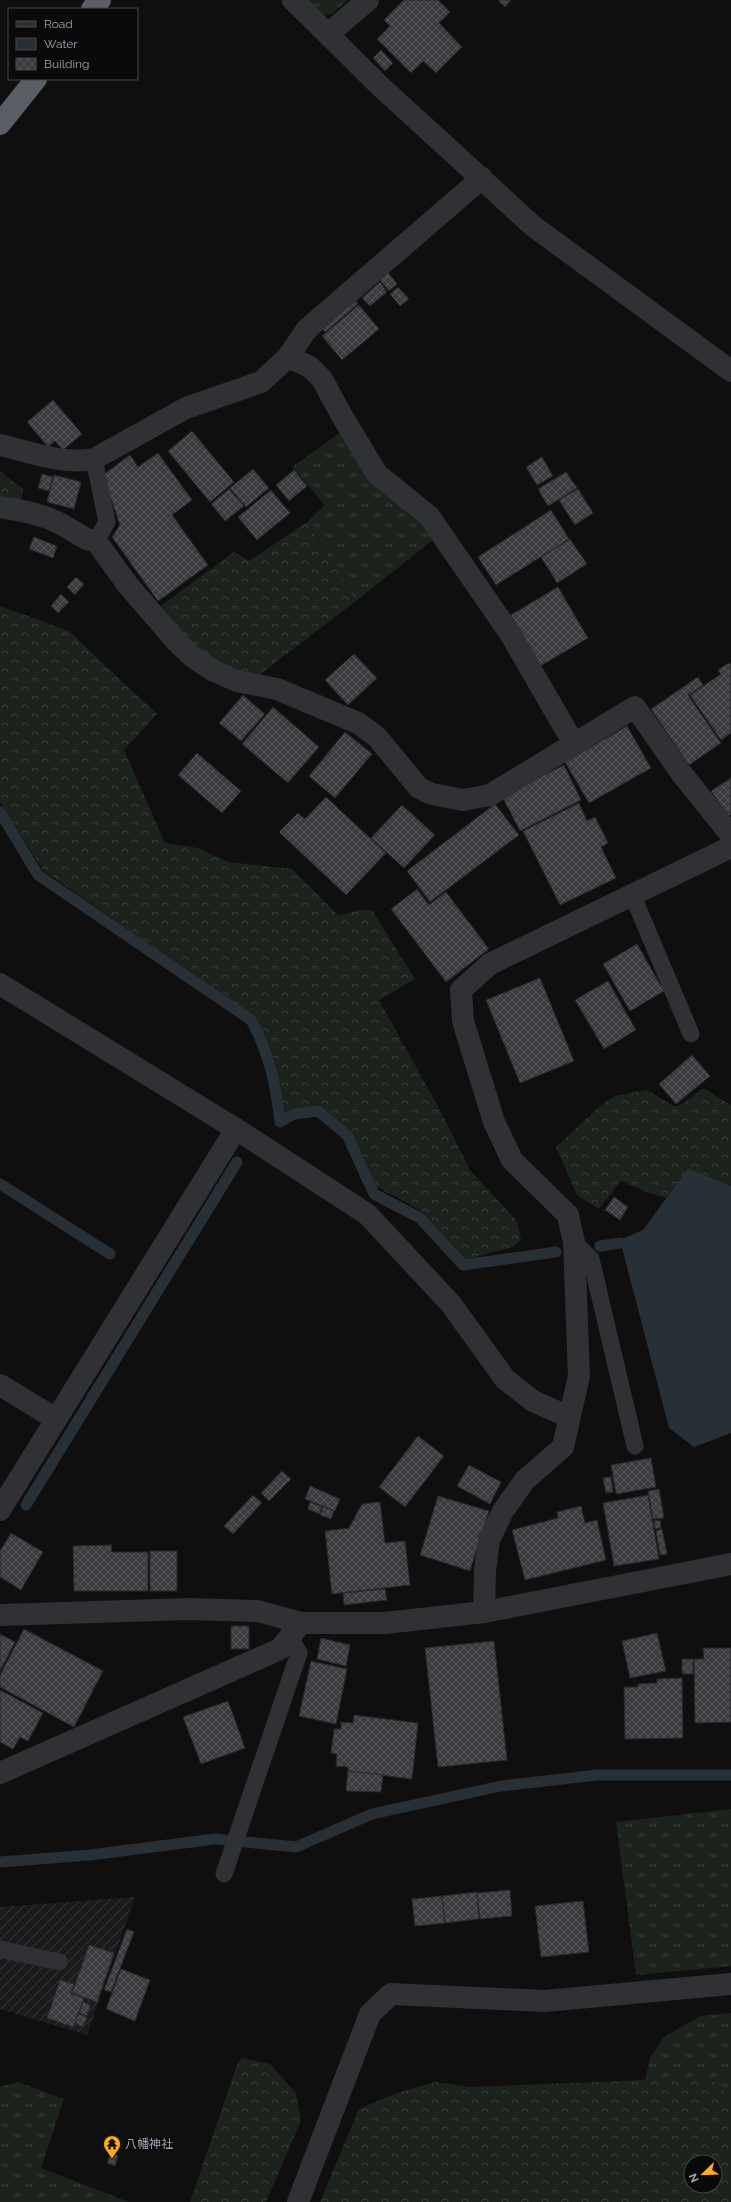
<svg xmlns="http://www.w3.org/2000/svg" width="731" height="2202" font-family="Raleway,'Noto Sans JP',sans-serif">
	<style>
		.industrial { fill: url(#industrial-furrows) }
		.grass { fill: url(#grass-tufts) }
		.forest { fill: url(#forest-crowns); fill-rule: evenodd }
		.water { fill: #273036 }
		.lines { fill: none; stroke-linecap: round; stroke-linejoin: round }
		.stream { stroke: #273036; stroke-width: 11 }
		.building { fill: url(#building-cross-hatch); stroke: #29292c }
		.lane { stroke: #303135; stroke-width: 17 }
		.street { stroke: #303135; stroke-width: 22 }
		.highway { stroke: #5b5e67; stroke-width: 22 }
		.labels { text-anchor: middle; dominant-baseline: central; stroke-width: 3; stroke-linejoin: round; paint-order: stroke }
		.poi-label { font-size: 12px; fill: #9fa5b2; stroke: #0a0a0b; text-anchor: start }
	</style>
	<defs>
		<pattern id="industrial-furrows" width="10" height="10" patternUnits="userSpaceOnUse"><rect width="10" height="10" fill="#1b1b1d"/><path d="M-1 1l2-2M0 10L10 0M9 11l2-2" fill="none" stroke="#39393b"/></pattern>
		<pattern id="grass-tufts" width="24" height="20" patternUnits="userSpaceOnUse"><rect width="24" height="20" fill="#1b231c"/><path d="M3 7l-1-3M5 7V3M7 7l1-3M15 17l-1-3M17 17v-4M19 17l1-3" fill="none" stroke="#39403b"/></pattern>
		<pattern id="forest-crowns" width="20" height="18" patternUnits="userSpaceOnUse"><rect width="20" height="18" fill="#1b231c"/><path d="M2 6a3 3 0 1 1 6 0M12 15a3 3 0 1 1 6 0" fill="none" stroke="#39403b"/></pattern>
		<pattern id="building-cross-hatch" width="8" height="8" patternUnits="userSpaceOnUse"><rect width="8" height="8" fill="#3b3c40"/><path d="M0 0l8 8M0 8l8-8" fill="none" stroke="#545559"/></pattern>
	</defs>
	<rect width="100%" height="100%" fill="#0f0f10"/>
	<path class="industrial" d="M135,1897l-48,138 -87,-26v-102z"/>
	<g class="grass">
		<path d="M303,0h45l-16,14 -14,1z"/>
		<path d="M341,432l79,90 13,18 -77,61 -49,-79 18,-17 -33,-38z"/>
		<path d="M731,1809v157l-95,9 -20,-153z"/>
		<path d="M731,2013v85l-19,-18h-67l5,-22 13,-20 37,-22z"/>
		<path d="M18,2082l46,17 -23,69 88,34h-129v-115z"/>
	</g>
	<g class="forest">
		<path d="M0,471l23,18 -2,13 -21,-4z"/>
		<path d="M307,522l49,79 -98,75 -23,-4 -25,-13 -52,-51 76,-56 15,9z"/>
		<path d="M0,606l69,25 88,83 -33,36 41,93 33,5 30,14 64,7 47,47 20,-6h13l43,69 -36,21 61,110 30,60 47,51 4,19 -8,7 -49,13 -42,-49 -45,-24 -27,-57 -31,-24 -23,3 -13,4c-3,-34 -12,-67 -30,-96l-210,-147 -43,-67z"/>
		<path d="M703,1088l28,17v81l-43,-18 -22,30 -17,-5 -28,-12 -22,28 -22,-14 -21,-48 45,-42 14,-9 32,-6c34,19 23,24 56,-2z"/>
		<path d="M242,2058l28,6 26,29 5,28 -35,81h-76l47,-137z"/>
		<path d="M645,2080h67l19,18v104h-411l39,-93 35,-15 41,-12 35,5zM691,2162h24v24h-24z"/>
	</g>
	<path class="water" d="M688,1168l43,18v247l-37,14 -25,-19 -49,-188 23,-10z"/>
	<g class="lines">
		<g class="stream">
			<path d="M0,812l38,63 213,145c18,32 25,66 29,102l14,-8 24,-3 29,24 27,59 46,24 43,47 93,-13"/>
			<path d="M0,1184l110,70"/>
			<path d="M600,1246l20,-3"/>
			<path d="M26,1505l211,-343"/>
			<path d="M0,1862l90,-7 125,-16 81,8 76,-33 129,-28 96,-11h134"/>
		</g>
	</g>
	<g class="building">
		<path d="M404,0h34l12,12 -11,11 23,24 -26,26 -13,-12 -12,12 -34,-34 13,-13 -6,-6z"/>
		<path d="M498,0h13l-6,7z"/>
		<path d="M381,50l12,13 -8,8 -12,-13z"/>
		<path d="M386,270l11,14 -8,7 -11,-13z"/>
		<path d="M380,282l7,10 -17,14 -8,-8z"/>
		<path d="M398,287l11,12 -9,7 -10,-12z"/>
		<path d="M353,297l5,7 -33,28 -6,-6z"/>
		<path d="M359,305l20,24 -37,31 -20,-24z"/>
		<path d="M53,400l29,34 -19,16 -8,-9 -7,6 -21,-25z"/>
		<path d="M192,431l42,51 -24,20 -42,-51z"/>
		<path d="M158,453l34,47 -20,15 36,50 -50,36 -46,-64 8,-12 -17,-50 27,-20 8,12z"/>
		<path d="M542,457l11,19 -16,9 -11,-18z"/>
		<path d="M253,469l16,19 -23,19 -16,-19z"/>
		<path d="M294,470l13,16 -18,15 -13,-16z"/>
		<path d="M566,472l11,16 -29,18 -10,-17z"/>
		<path d="M42,474l11,3 -4,14 -11,-3z"/>
		<path d="M54,475l27,7 -7,27 -27,-7z"/>
		<path d="M229,489l15,17 -19,15 -14,-17z"/>
		<path d="M578,489l15,24 -18,12 -16,-25z"/>
		<path d="M271,490l19,23 -33,27 -19,-23z"/>
		<path d="M551,510l18,29 -73,46 -18,-28z"/>
		<path d="M34,537l23,9 -4,12 -24,-9z"/>
		<path d="M570,539l17,25 -30,19 -16,-26z"/>
		<path d="M76,577l8,7 -9,11 -8,-8z"/>
		<path d="M558,587l30,51 -48,28 -29,-51z"/>
		<path d="M61,594l8,8 -11,11 -7,-7z"/>
		<path d="M354,654l23,24 -29,27 -23,-25z"/>
		<path d="M729,663l2,2v68l-10,7 -31,-45 31,-21 -3,-4z"/>
		<path d="M698,677l5,8 -15,10 33,48 -32,22 -38,-56z"/>
		<path d="M243,695l22,19 -24,27 -22,-18z"/>
		<path d="M273,707l46,40 -31,36 -46,-39z"/>
		<path d="M627,726l24,42 -62,35 -24,-41z"/>
		<path d="M345,732l27,22 -37,44 -26,-22z"/>
		<path d="M197,753l44,38 -19,22 -44,-38z"/>
		<path d="M564,765l17,35 -61,31 -18,-35z"/>
		<path d="M731,778v36l-2,2 -18,-25z"/>
		<path d="M326,797l60,56 -40,42 -67,-63 19,-19 7,6z"/>
		<path d="M579,803l8,18 8,-4 13,26 -7,4 15,31 -56,27 -37,-74z"/>
		<path d="M495,804l24,31 -89,67 -23,-31z"/>
		<path d="M402,805l33,30 -31,33 -33,-30z"/>
		<path d="M417,889l12,16 17,-13 43,57 -43,33 -55,-73z"/>
		<path d="M637,944l27,47 -34,20 -27,-47z"/>
		<path d="M540,978l34,83 -54,22 -34,-83z"/>
		<path d="M608,981l28,49 -32,19 -29,-49z"/>
		<path d="M692,1055l18,21 -34,28 -17,-20z"/>
		<path d="M614,1197l14,10 -8,13 -15,-10z"/>
		<path d="M418,1436l26,20 -39,51 -26,-20z"/>
		<path d="M651,1458l5,29 -40,7 -5,-29z"/>
		<path d="M469,1465l32,17 -11,22 -33,-18z"/>
		<path d="M282,1471l9,8 -22,22 -8,-8z"/>
		<path d="M611,1477l2,15 -7,1 -3,-15z"/>
		<path d="M310,1486l30,13 -5,12 -30,-12z"/>
		<path d="M659,1489l5,29 -11,1 -5,-28z"/>
		<path d="M253,1495l9,8 -29,31 -9,-8z"/>
		<path d="M648,1495l11,64 -45,7 -11,-63z"/>
		<path d="M438,1496l51,15 -19,60 -50,-16z"/>
		<path d="M310,1502l12,5 -3,7 -11,-5z"/>
		<path d="M380,1502l5,41 20,-2 5,44 -78,9 -7,-63 24,-3 13,-24z"/>
		<path d="M581,1506l4,17 12,-3 9,40 -81,20 -13,-50 46,-12 -1,-6z"/>
		<path d="M323,1507l11,4 -3,8 -11,-4z"/>
		<path d="M660,1520l1,8 -6,1 -1,-8z"/>
		<path d="M662,1529l5,25 -7,1 -4,-24z"/>
		<path d="M11,1533l32,19 -22,38 -21,-13v-26z"/>
		<path d="M112,1545l-1,7h37v39h-74l-1,-45z"/>
		<rect x="150" y="1551" width="27" height="40"/>
		<path d="M385,1589l2,11 -43,5 -1,-12z"/>
		<rect x="231" y="1626" width="18" height="23"/>
		<path d="M24,1629l79,42 -29,56 -74,-40v-12z"/>
		<path d="M657,1633l9,38 -36,7 -8,-37z"/>
		<path d="M0,1634l15,8 -15,29z"/>
		<path d="M321,1638l29,7 -4,21 -29,-7z"/>
		<path d="M494,1641l13,119 -69,7 -13,-119z"/>
		<path d="M703,1648h28v74l-36,1 -1,-64h10z"/>
		<rect x="682" y="1659" width="11" height="15"/>
		<path d="M311,1661l36,8 -11,55 -37,-8z"/>
		<path d="M682,1678l1,60 -58,1 -1,-52h14v-3l19,-1v-4z"/>
		<path d="M0,1690l43,23 -15,28 -8,-4 -7,12 -13,-7z"/>
		<path d="M228,1701l17,47 -44,16 -18,-47z"/>
		<path d="M354,1715l64,8 -6,56 -64,-8v-4l-12,-1 1,-12 -6,-1 3,-24h7v-7l12,1z"/>
		<path d="M348,1771l35,4 -2,17 -35,-1z"/>
		<path d="M510,1890l2,26 -32,3 -3,-26z"/>
		<path d="M477,1892l2,27 -34,4 -3,-27z"/>
		<path d="M442,1896l3,27 -30,3 -3,-27z"/>
		<path d="M583,1901l6,51 -48,5 -6,-51z"/>
		<path d="M127,1929l7,3 -23,60 -7,-2z"/>
		<path d="M89,1945l25,8 -17,49 -25,-9z"/>
		<path d="M121,1969l29,11 -15,41 -29,-12z"/>
		<path d="M60,1980l14,4 -3,10 13,4 -11,29 -26,-9z"/>
		<path d="M83,2002l7,3 -3,11 -8,-3z"/>
		<path d="M78,2014l9,3 -4,10 -8,-4z"/>
		<path d="M111,2153l7,3 -3,10 -8,-3z"/>
	</g>
	<g class="lines">
		<g class="lane">
			<path d="M94,459l13,63 -11,19"/>
			<path d="M632,894l59,140"/>
			<path d="M574,1242l17,17 44,187"/>
			<path d="M224,1874l75,-221 -9,-16"/>
			<path d="M0,1949l59,13"/>
		</g>
		<g class="street">
			<path d="M293,0l87,86 153,140 198,145"/>
			<path d="M328,34l40,-34"/>
			<path d="M288,357l19,-28 175,-151"/>
			<path d="M0,445c30,7 63,20 94,14l92,-51 75,-26 27,-25 22,10 12,12 20,37 35,58 52,42 82,119 63,109"/>
			<path d="M0,507c23,4 48,8 68,21 9,5 18,13 28,13l31,43 49,57 18,17 20,13 23,10 40,8 81,34 19,14 42,51 13,6 31,6 27,-5 145,-88 47,67 49,61"/>
			<path d="M0,984l236,145 -236,381"/>
			<path d="M236,1129l131,85 84,90 54,75 28,22 36,16"/>
			<path d="M0,1385l56,34"/>
			<path d="M484,1612l1,-41 4,-31 14,-29 22,-31 38,-33 16,-71 -5,-134 -6,-27 -56,-55 -18,-38 -31,-101 -2,-31 29,-26 241,-117"/>
			<path d="M0,1615l189,-6 69,2 43,12h84l99,-11 247,-48"/>
			<path d="M0,1773l280,-124 21,-26"/>
			<path d="M298,2202l72,-188 21,-20 154,7 186,-17"/>
		</g>
		<g class="highway">
			<path d="M92,9l8,-9"/>
			<path d="M0,124l36,-45"/>
		</g>
	</g>
	<defs>
		<g id="temple-pin" transform="scale(0.9)"><path d="M0 17L-7.5 6A9.5 9.5 0 1 1 7.5 6Z" fill="#ffae18" stroke="#0a0a0b"/><path d="M0-6L5-2H3V0L6.5 2.5H4V6H1.5V3h-3V6H-4V2.5H-6.5L-3 0V-2H-5Z" fill="#111"/></g>
	</defs>
	<g fill-rule="evenodd">
		<use href="#temple-pin" x="112" y="2144"/>
	</g>
	<g class="labels">
		<g class="poi-label">
			<text x="125" y="2144">八幡神社</text>
		</g>
	</g>
	<rect x="8" y="8" width="130" height="72" fill="#0a0a0b" stroke="#46484e"/>
	<rect x="16" y="21" width="20" height="6" fill="#303135" stroke="#46484e"/>
	<text x="44" y="28" font-size="12" fill="#9fa5b2">Road</text>
	<rect x="16" y="38" width="20" height="12" fill="#273036" stroke="#46484e"/>
	<text x="44" y="48" font-size="12" fill="#9fa5b2">Water</text>
	<rect x="16" y="58" width="20" height="12" fill="url(#building-cross-hatch)" stroke="#46484e"/>
	<text x="44" y="68" font-size="12" fill="#9fa5b2">Building</text>
	<g transform="translate(703 2174) rotate(247)"><circle r="19" fill="#0a0a0b" stroke="#46484e"/>
	<path d="M0-3L7 15L0 10L-7 15Z" fill="#ffae18"/>
	<text y="-6" font-size="11" font-weight="bold" text-anchor="middle" fill="#9fa5b2">N</text>
	</g>
</svg>
